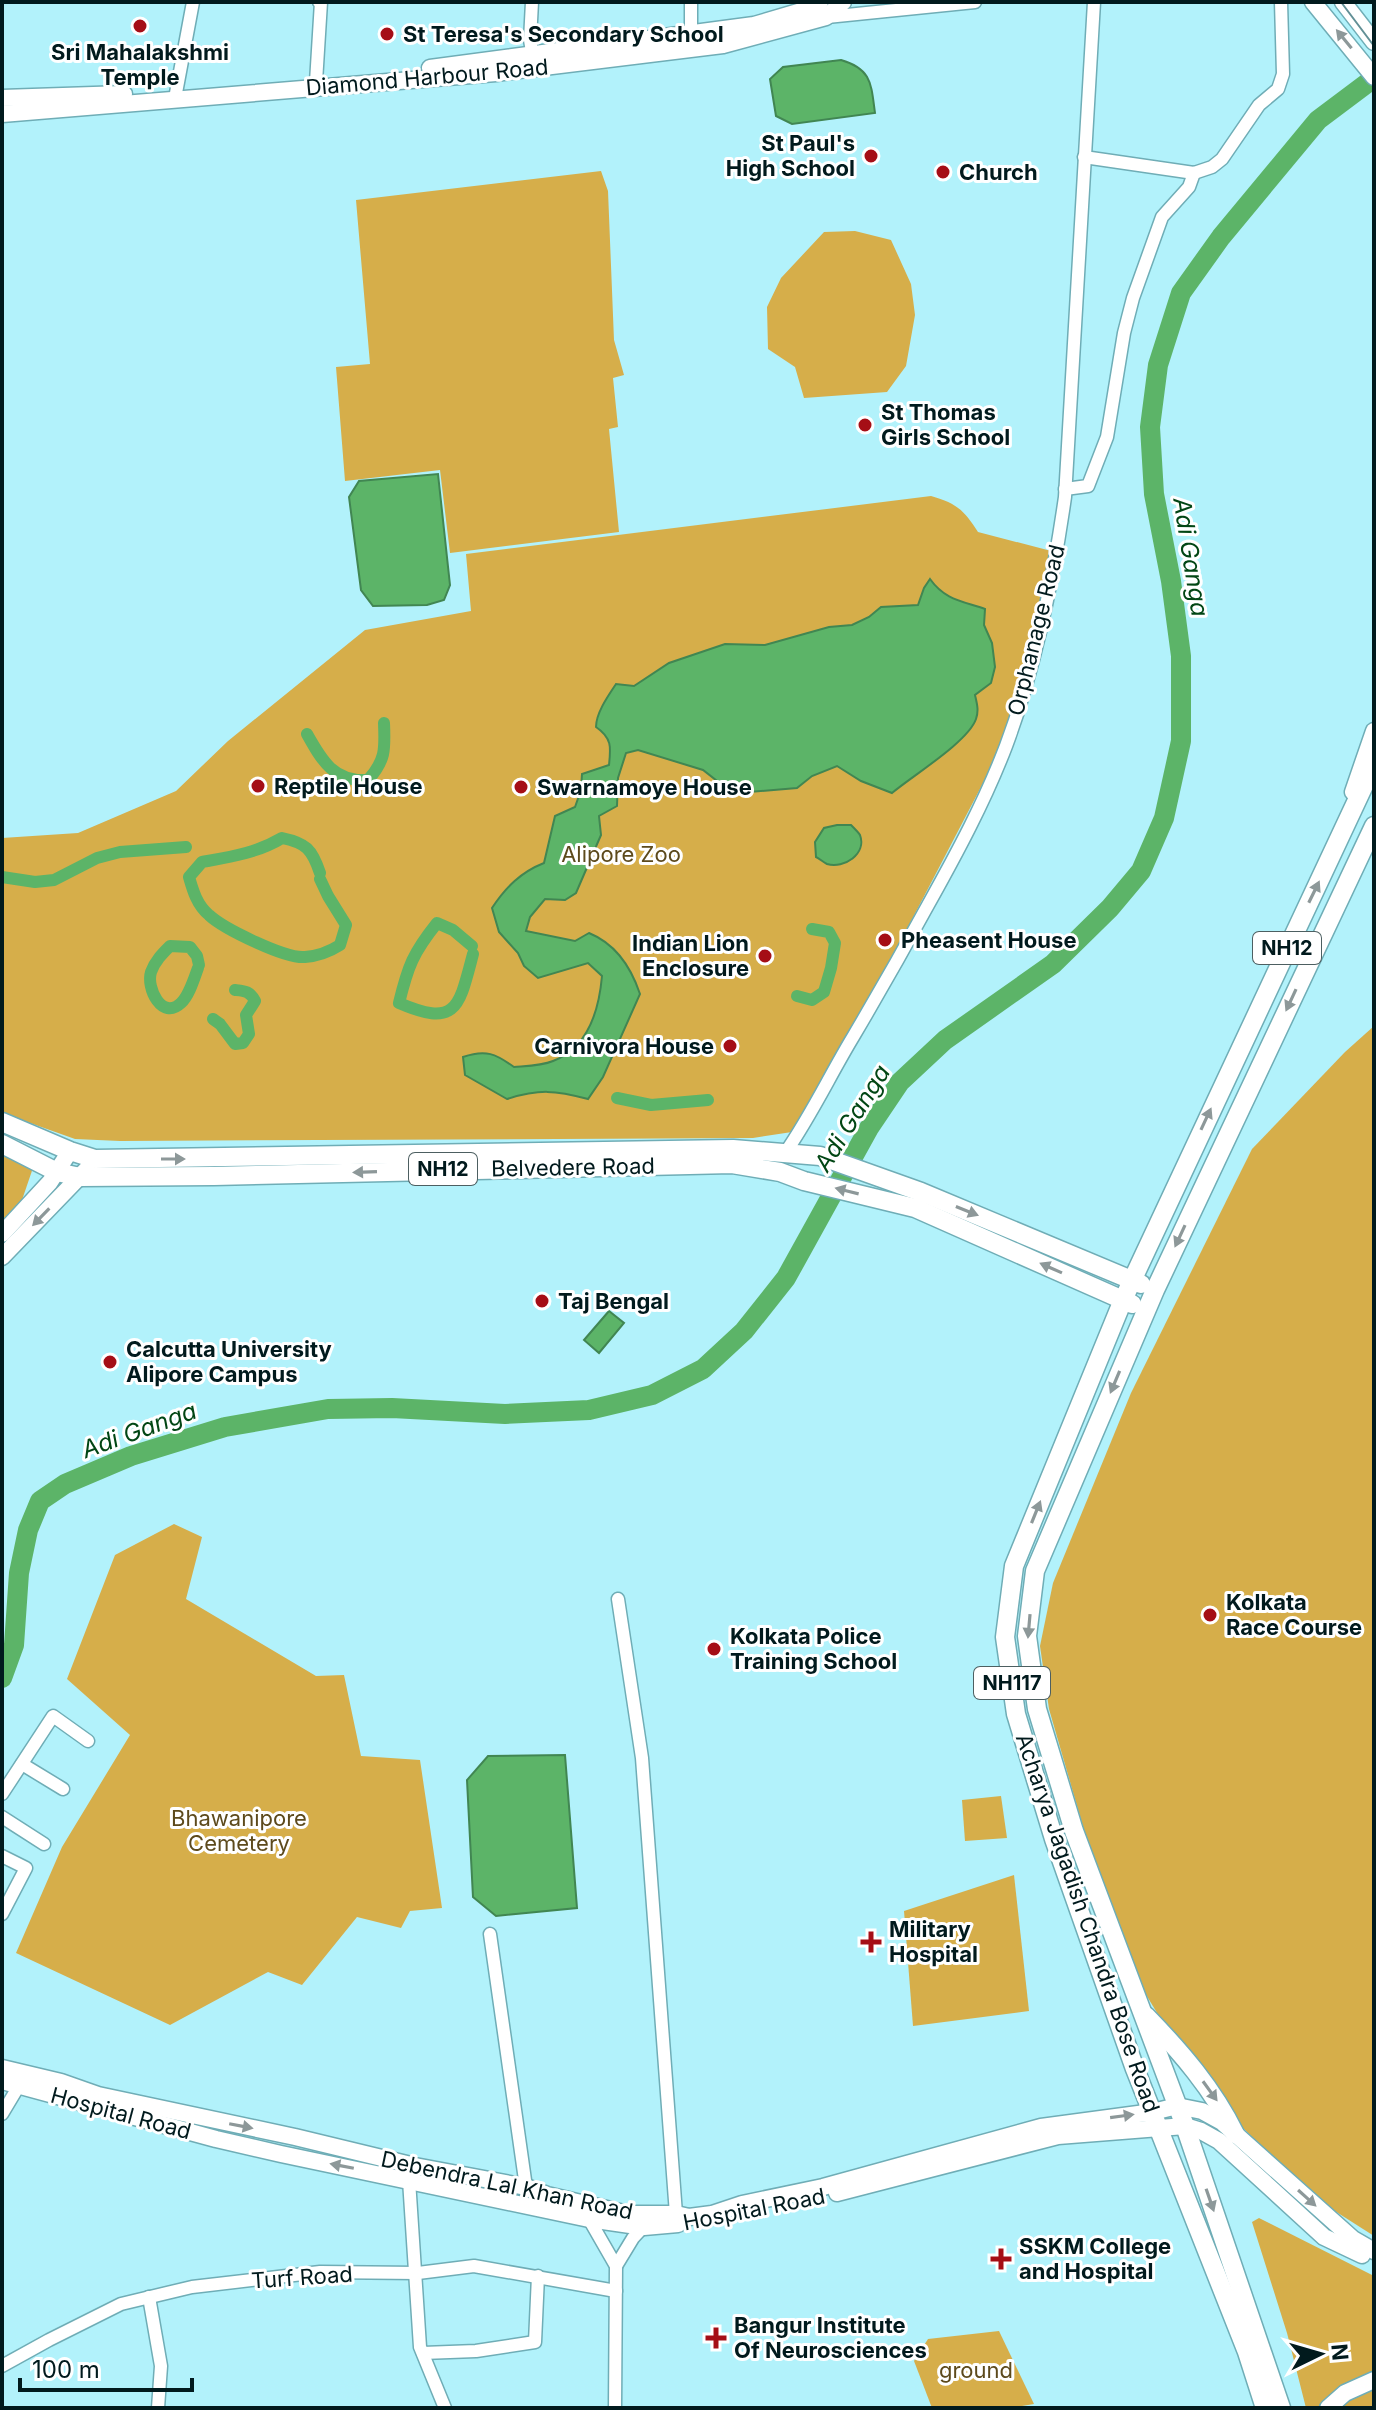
<svg xmlns="http://www.w3.org/2000/svg" width="1376" height="2410" font-family="Inter,sans-serif">
	<style>
		.green { fill: #d6ae4a }
		.water { fill: #5cb468; stroke: #418652; stroke-width: 2 }
		.lines { fill: none; stroke-linecap: round; stroke-linejoin: round }
		.canal { stroke: #5cb468; stroke-width: 12 }
		.river { stroke: #5cb468; stroke-width: 20 }
		.minor-casing { stroke: #6fadb6; stroke-width: 15 }
		.major-casing { stroke: #6fadb6; stroke-width: 19 }
		.highway-casing { stroke: #6fadb6; stroke-width: 21 }
		.minor { stroke: #fff; stroke-width: 12 }
		.major { stroke: #fff; stroke-width: 16 }
		.highway { stroke: #fff; stroke-width: 18 }
		.tram { stroke: #629096; stroke-width: 2 }
		.oneway { fill: #8d9899 }
		.poi-dot { fill: #a50e16; stroke: #fff; stroke-width: 3 }
		.labels { text-anchor: middle; dominant-baseline: central; stroke-width: 6; stroke-linejoin: round; paint-order: stroke }
		.shield { fill: #fff; stroke: #4d5f61; stroke-width: 2 }
		.shield-label { font-size: 20px; font-weight: bold; fill: #011a1d }
		.poi-label { font-size: 22px; font-weight: bold; fill: #011a1d; stroke: #fff; text-anchor: start }
		.street-label { font-size: 22px; fill: #011a1d; stroke: #fff }
		.park-label { font-size: 22px; fill: #5d4a1c; stroke: #fff }
		.water-label { font-size: 24px; font-style: italic; fill: #014614; stroke: #fff }
	</style>
	<rect width="100%" height="100%" fill="#b2f2fb"/>
	<g class="green">
		<path d="M601,171l7,20 6,149 10,35 -11,3 5,49 -9,2 10,103 -169,21 -10,-83 -95,11 -9,-114 34,-3 -14,-164z"/>
		<path d="M855,231l36,9 20,44 4,31 -9,51 -19,26 -83,6 -9,-31 -27,-18 -1,-42 14,-29 43,-46z"/>
		<path d="M931,496c25,7 33,14 47,36l77,20 -2,19 -48,170 -122,234 -91,157 -39,6 -633,3 -45,-2 -73,-26v-275l76,-5 98,-42 52,-50 137,-111 106,-19 -5,-57z"/>
		<path d="M1374,1026v1210l-58,-37 -113,-110 -61,-101 -56,-151 -37,-128 -9,-63 13,-63 78,-190 121,-244 93,-97z"/>
		<path d="M2,1140l34,19 -14,41 -20,23z"/>
		<path d="M174,1524l28,13 -16,62 130,77 28,-1 17,81 59,4 22,148 -32,3 -9,17 -44,-11 -55,68 -34,-13 -98,53 -154,-72 46,-106 68,-112 -63,-56 48,-124z"/>
		<path d="M1001,1796l6,42 -42,3 -3,-41z"/>
		<path d="M1014,1875l15,136 -116,15 -9,-115z"/>
		<path d="M1259,2218l115,58v132h-68l-19,-75 -35,-111z"/>
		<path d="M999,2331l35,73 -25,4h-77l-18,-47 14,-22z"/>
	</g>
	<g class="water">
		<path d="M841,60c31,9 30,24 34,53l-83,11 -16,-8 -6,-37 13,-12z"/>
		<path d="M438,474l12,111 -6,15 -17,5 -54,1 -12,-16 -12,-93 10,-16z"/>
		<path d="M930,579c15,21 32,22 55,30l-1,16 8,18 3,24 -4,16 -16,12c2,9 4,15 1,24 -8,23 -64,57 -84,74l-31,-12 -24,-15 -25,10 -15,12 -48,4 -28,-8 -18,-14 -65,-20 -12,3 -8,25 -1,28 -18,10 2,19 -25,58 -11,7 -20,-1 -15,18 -4,14 49,10 14,-8c27,11 42,34 51,61l-37,83 -15,22c-33,-9 -49,-10 -81,0l-42,-24 -2,-18c23,-8 33,-3 51,10 12,-1 27,-1 39,-6 35,-13 46,-51 49,-85l-14,-13 -50,15 -14,-12 -6,-13 -19,-21 -7,-24c14,-21 29,-36 52,-45l11,-47 20,-9 6,-17 1,-16 27,-9c2,-18 3,-27 -13,-38 0,-14 12,-31 20,-43l18,2 35,-23 56,-19 40,1 64,-18 23,-2 17,-8 12,-10 37,-2 6,-17z"/>
		<path d="M837,825h14c2,2 8,8 9,10 7,19 -16,34 -33,29 -4,-2 -7,-5 -11,-7l-1,-15 9,-14z"/>
		<path d="M609,1311l15,12 -25,30 -15,-13z"/>
		<path d="M565,1755l12,153 -81,8 -23,-19 -6,-117 21,-24z"/>
	</g>
	<g class="lines">
		<g class="canal">
			<path d="M307,734c15,27 27,48 61,46 18,-20 17,-31 16,-57"/>
			<path d="M2,877l33,5 19,-2 43,-22 23,-6 66,-5"/>
			<path d="M320,879l8,17 18,29 -6,20c-11,7 -21,11 -35,12 -19,2 -81,-28 -96,-42 -12,-10 -16,-24 -20,-38l13,-15c28,-5 55,-9 80,-24 24,5 30,11 38,35"/>
			<path d="M472,946l-19,-16 -16,-7c-24,30 -29,43 -38,80 58,25 60,4 74,-49"/>
			<path d="M198,968c-4,11 -9,28 -17,35 -19,18 -35,-15 -30,-31 4,-11 11,-18 19,-26l20,1 7,9 2,9"/>
			<path d="M797,996l15,4 12,-8 7,-24 4,-25 -6,-11 -17,-3"/>
			<path d="M213,1019l7,5 15,20 8,-1 6,-9 -3,-19 9,-14c-5,-10 -10,-10 -20,-11"/>
			<path d="M617,1098l34,7 57,-5"/>
		</g>
		<path class="river" d="M2,1678l12,-33 5,-72 9,-43 12,-29 25,-17 66,-28 94,-29 103,-18 64,-1 113,6 84,-4 63,-15 51,-26 41,-38 42,-53 83,-150 31,-46 45,-42 108,-76 57,-56 31,-37 23,-53 17,-77v-85l-10,-75 -17,-87 -4,-67 8,-62 23,-72 40,-56 97,-117 56,-42"/>
		<g class="minor-casing">
			<g id="minor">
				<path d="M532,2l-2,38 4,23"/>
				<path d="M691,2v32"/>
				<path d="M827,17l148,-15"/>
				<path d="M316,82l5,-80h-2"/>
				<path d="M176,93l17,-91"/>
				<path d="M1084,157l110,16 18,-6 10,-8 37,-54 19,-16 5,-15 -2,-72"/>
				<path d="M1065,489l23,-3 19,-49 17,-104 9,-35 29,-81 27,-30 5,-14"/>
				<path d="M785,1153c26,-37 45,-78 68,-116 26,-44 51,-88 75,-132 29,-52 57,-104 78,-159 30,-80 47,-165 59,-249l29,-495"/>
				<path d="M618,1599l24,159 34,456"/>
				<path d="M22,1764l41,25"/>
				<path d="M2,1794l51,-78 35,25"/>
				<path d="M2,1817l42,27"/>
				<path d="M2,1856l24,12 -24,46"/>
				<path d="M490,1934l36,253"/>
				<path d="M2,2114l21,-35"/>
				<path d="M409,2180l11,167 25,61"/>
				<path d="M590,2215l-1,4 27,47 -1,142"/>
				<path d="M616,2266l17,-28 14,-15"/>
				<path d="M149,2297l12,69 -3,42"/>
				<path d="M423,2353l53,-2 59,-9 3,-66"/>
				<path d="M2,2366l47,-26 72,-36 71,-17 128,-15 98,1 56,-7 142,25"/>
			</g>
		</g>
		<g class="major-casing">
			<g id="major">
				<path d="M1313,2l61,75"/>
				<path d="M1343,2l31,40"/>
				<path d="M430,68l324,-43 61,-18 5,-5"/>
				<path d="M2,98l122,-4"/>
				<path d="M2,114l494,-41 227,-28 103,-28 17,-15"/>
				<path d="M1353,792l21,-61"/>
				<path d="M2,1234l48,-52 20,-31"/>
				<path d="M2,1257l85,-88"/>
				<path d="M2,2068l59,14 37,13 197,42 120,29 111,21 21,8 81,19h48l13,3 23,-3 30,-10 81,-17 218,-60 112,-15 24,-6 25,5 20,11 131,117 21,12"/>
				<path d="M2,2081l214,58 65,15 308,65 55,8 34,-3"/>
				<path d="M837,2193l221,-57 127,-10 16,5 18,10 105,96 38,18"/>
				<path d="M1328,2408l17,-15 29,-13"/>
			</g>
		</g>
		<g class="highway-casing">
			<g id="highway">
				<path d="M2,1122l68,29 25,8 638,-10 87,7 101,36 220,92"/>
				<path d="M2,1144l55,28 23,5 134,-1 518,-12 48,8 24,9 111,27 217,96"/>
				<path d="M1146,2016c35,36 67,73 89,118"/>
				<path d="M1265,2408l-18,-56 -112,-283 -81,-230 -38,-125 -11,-77 9,-71 109,-266 251,-536"/>
				<path d="M1281,2408l-96,-282 -111,-295 -37,-122 -10,-73 8,-65 120,-281 219,-464"/>
			</g>
		</g>
		<use href="#minor" class="minor"/>
		<use href="#major" class="major"/>
		<use href="#highway" class="highway"/>
		<path class="tram" d="M1341,2l33,44"/>
	</g>
	<defs><path id="oneway-solid" d="M-6-.8H1V-3.2L6.5 0L1 3.2V.8H-6Z" transform="scale(2)"/></defs>
	<g class="oneway">
		<use href="#oneway-solid" transform="translate(1344 39) rotate(-129)"/>
		<use href="#oneway-solid" transform="translate(1314 892) rotate(-64)"/>
		<use href="#oneway-solid" transform="translate(1291 1000) rotate(115)"/>
		<use href="#oneway-solid" transform="translate(1206 1119) rotate(-65)"/>
		<use href="#oneway-solid" transform="translate(173 1159)"/>
		<use href="#oneway-solid" transform="translate(365 1172) rotate(178)"/>
		<use href="#oneway-solid" transform="translate(847 1191) rotate(-166)"/>
		<use href="#oneway-solid" transform="translate(967 1211) rotate(22)"/>
		<use href="#oneway-solid" transform="translate(41 1217) rotate(134)"/>
		<use href="#oneway-solid" transform="translate(1180 1236) rotate(115)"/>
		<use href="#oneway-solid" transform="translate(1051 1268) rotate(-156)"/>
		<use href="#oneway-solid" transform="translate(1115 1382) rotate(113)"/>
		<use href="#oneway-solid" transform="translate(1036 1512) rotate(-68)"/>
		<use href="#oneway-solid" transform="translate(1029 1626) rotate(95)"/>
		<use href="#oneway-solid" transform="translate(1210 2091) rotate(54)"/>
		<use href="#oneway-solid" transform="translate(1122 2116) rotate(-8)"/>
		<use href="#oneway-solid" transform="translate(241 2126) rotate(11)"/>
		<use href="#oneway-solid" transform="translate(342 2166) rotate(-169)"/>
		<use href="#oneway-solid" transform="translate(1307 2198) rotate(42)"/>
		<use href="#oneway-solid" transform="translate(1210 2200) rotate(71)"/>
	</g>
	<g class="poi-dot">
		<circle cx="140" cy="26" r="8"/>
		<circle cx="387" cy="34" r="8"/>
		<circle cx="871" cy="156" r="8"/>
		<circle cx="943" cy="172" r="8"/>
		<circle cx="865" cy="425" r="8"/>
		<circle cx="258" cy="786" r="8"/>
		<circle cx="521" cy="787" r="8"/>
		<circle cx="885" cy="940" r="8"/>
		<circle cx="765" cy="956" r="8"/>
		<circle cx="730" cy="1046" r="8"/>
		<circle cx="542" cy="1301" r="8"/>
		<circle cx="110" cy="1362" r="8"/>
		<circle cx="1210" cy="1615" r="8"/>
		<circle cx="714" cy="1649" r="8"/>
		<path d="M867 1930h8v8h8v8h-8v8h-8v-8h-8v-8h8z"/>
		<path d="M997 2247h8v8h8v8h-8v8h-8v-8h-8v-8h8z"/>
		<path d="M712 2326h8v8h8v8h-8v8h-8v-8h-8v-8h8z"/>
	</g>
	<g class="labels">
		<g class="shield">
			<rect x="1253" y="932" width="68" height="32" rx="6"/>
			<rect x="409" y="1153" width="68" height="32" rx="6"/>
			<rect x="974" y="1667" width="76" height="32" rx="6"/>
		</g>
		<g class="shield-label">
			<text x="1287" y="948">NH12</text>
			<text x="443" y="1169">NH12</text>
			<text x="1012" y="1683">NH117</text>
		</g>
		<g class="poi-label">
			<text x="403" y="34">St Teresa's Secondary School</text>
			<text x="140" y="52" text-anchor="middle">Sri Mahalakshmi<tspan x="140" dy="25">Temple</tspan></text>
			<text x="855" y="143" text-anchor="end">St Paul's<tspan x="855" dy="25">High School</tspan></text>
			<text x="959" y="172">Church</text>
			<text x="881" y="412">St Thomas<tspan x="881" dy="25">Girls School</tspan></text>
			<text x="274" y="786">Reptile House</text>
			<text x="537" y="787">Swarnamoye House</text>
			<text x="901" y="940">Pheasent House</text>
			<text x="749" y="943" text-anchor="end">Indian Lion<tspan x="749" dy="25">Enclosure</tspan></text>
			<text x="714" y="1046" text-anchor="end">Carnivora House</text>
			<text x="558" y="1301">Taj Bengal</text>
			<text x="126" y="1349">Calcutta University<tspan x="126" dy="25">Alipore Campus</tspan></text>
			<text x="1226" y="1602">Kolkata<tspan x="1226" dy="25">Race Course</tspan></text>
			<text x="730" y="1636">Kolkata Police<tspan x="730" dy="25">Training School</tspan></text>
			<text x="889" y="1929">Military<tspan x="889" dy="25">Hospital</tspan></text>
			<text x="1019" y="2246">SSKM College<tspan x="1019" dy="25">and Hospital</tspan></text>
			<text x="734" y="2325">Bangur Institute<tspan x="734" dy="25">Of Neurosciences</tspan></text>
		</g>
		<g class="street-label">
			<text transform="translate(427 77) rotate(-5)">Diamond Harbour Road</text>
			<text transform="translate(1036 630) rotate(-76)">Orphanage Road</text>
			<text transform="translate(573 1167) rotate(-1)">Belvedere Road</text>
			<text transform="translate(1088 1923) rotate(71)">Acharya Jagadish Chandra Bose Road</text>
			<text transform="translate(121 2113) rotate(15)">Hospital Road</text>
			<text transform="translate(507 2185) rotate(12)">Debendra Lal Khan Road</text>
			<text transform="translate(754 2209) rotate(-11)">Hospital Road</text>
			<text transform="translate(302 2277) rotate(-4)">Turf Road</text>
		</g>
		<g class="park-label">
			<text x="621" y="854">Alipore Zoo</text>
			<text x="239" y="1818">Bhawanipore<tspan x="239" dy="25">Cemetery</tspan></text>
			<text x="976" y="2370">ground</text>
		</g>
		<g class="water-label">
			<text transform="translate(1191 557) rotate(81)">Adi Ganga</text>
			<text transform="translate(852 1118) rotate(-58)">Adi Ganga</text>
			<text transform="translate(139 1430) rotate(-20)">Adi Ganga</text>
		</g>
	</g>
	<rect width="1376" height="2410" fill="none" stroke="#011a1d" stroke-width="8"/>
	<g transform="translate(1320 2354) rotate(85)" stroke="#ffffff" stroke-width="6" paint-order="stroke">
	<path d="M0-6L14 30L0 20L-14 30Z" fill="#011a1d"/>
	<text y="-12" font-size="22" font-weight="bold" text-anchor="middle" fill="#011a1d">N</text>
	</g>
	<path d="M20 2378v12h172v-12" fill="none" stroke="#011a1d" stroke-width="4"/>
	<text x="32" y="2378" font-size="24" fill="#011a1d" stroke="#ffffff" stroke-width="6" paint-order="stroke">100 m</text>
</svg>
